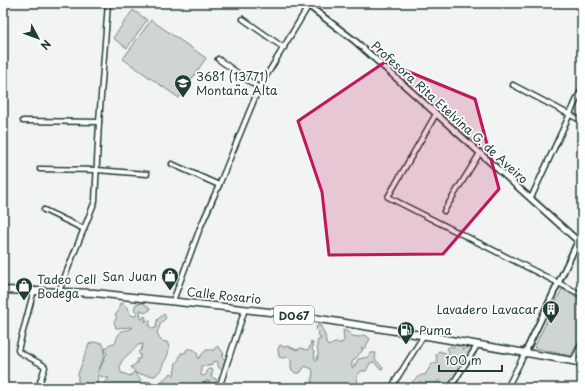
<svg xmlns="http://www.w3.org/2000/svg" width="585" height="391" font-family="'Playpen Sans',sans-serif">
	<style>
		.green { fill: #ced5d3; stroke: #768984 }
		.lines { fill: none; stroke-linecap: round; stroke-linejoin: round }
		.minor-casing { stroke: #1f3d34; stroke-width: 7 }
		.tertiary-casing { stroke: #1f3d34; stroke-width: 8 }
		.primary-casing { stroke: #1f3d34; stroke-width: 9 }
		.minor { stroke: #fff; stroke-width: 4 }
		.tertiary { stroke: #fff; stroke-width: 4.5 }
		.primary { stroke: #fff; stroke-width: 6 }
		.marked { fill: #c2185b; fill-opacity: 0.2; stroke: #c2185b; stroke-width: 3; stroke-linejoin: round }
		.labels { text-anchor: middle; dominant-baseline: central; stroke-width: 3.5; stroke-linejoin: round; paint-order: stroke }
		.shield { fill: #fff; stroke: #627771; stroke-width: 1 }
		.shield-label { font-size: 11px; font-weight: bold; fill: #1f3d34 }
		.poi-label { font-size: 12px; fill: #1f3d34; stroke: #fff; text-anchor: start }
		.street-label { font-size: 12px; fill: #1f3d34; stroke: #fff }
	</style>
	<rect width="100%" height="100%" fill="#f2f3f3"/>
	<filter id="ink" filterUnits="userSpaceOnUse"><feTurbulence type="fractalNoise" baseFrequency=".025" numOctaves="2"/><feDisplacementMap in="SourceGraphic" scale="8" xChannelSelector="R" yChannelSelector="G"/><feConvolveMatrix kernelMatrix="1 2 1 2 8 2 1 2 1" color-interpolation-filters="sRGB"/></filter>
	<g filter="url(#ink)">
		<g class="green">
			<path d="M133,10l14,10 -20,28 -14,-10z"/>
			<path d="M151,20l55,38 -27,40 -56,-39z"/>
			<path d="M562,289l20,11v35l-11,21 -37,-8z"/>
			<path d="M120,303l4,1 5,6v3l4,3h2l2,-3 -3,-4 2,-5 7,-1 7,5v2l-6,3 -2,-3h-2l1,9h2l1,-3 2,1 -1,5 2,-2 3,1v2l-1,2 3,4 4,-1 1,-8 7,-6 2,4 -5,5 -4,10 4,8 6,1c6,11 -4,18 -6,28l-6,6 -18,-2 -6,-7 6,-4v-4h3v-5l-2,-2 3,-2 2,-6 -5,1c-6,9 -24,15 -16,29l1,-1 4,2 3,1 4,-4 7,8v7l5,-5 3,-1 6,6 16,-14 3,2 2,-12 3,-4 2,-6h4l2,-4c9,-1 11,3 11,10l8,-9h8l2,-3h3l5,7 -2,2 4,5 -2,8h-4l-2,-3v-4l-4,-1 -4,5h-9v9l3,1 3,-3v-3l3,-1 3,1 -2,7 5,2 1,3 -5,1 -5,-3 -2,4 -4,1 -3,-2 -3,5h-93l2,-4 5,-6h-4l-7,-3 -1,9 -5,4h-9l-5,-6v-8l11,-30 5,-2 8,1c6,8 0,19 -4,28v2l8,-18 1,-2 -2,-3c2,-6 5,-6 10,-7 3,-7 4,-14 14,-13l3,-3 -16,1 -2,-6 3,-5 -2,-2 3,-3z"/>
			<path d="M320,325l5,10 1,8 2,3 7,-3h7l2,-3 -1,-10 5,2 4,4 8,1 3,-2 4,1 3,3 -5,9h-4l2,2 -11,12v6l2,-1 4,-8 10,-2 3,-4h5l-1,6 9,10 -5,-1 -5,-6 -4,1 -4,8h-5l-4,5 1,7 -3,5h-44l2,-17 -1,-2 -7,-3 -5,7h-5l-4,-4v-10l-3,-2 -5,1 -4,-1 -1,-8 2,-4 4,2 4,-1 9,4 4,-2 5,2 3,-1 2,-7 2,1 -1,6 2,3 1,7 2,1c3,-8 -2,-13 1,-20l3,-1 -3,-5 1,-2 -3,-3 1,-3z"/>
			<path d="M455,344l2,2 4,-1 3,5 1,-2 5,-1 1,2 4,-2 2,4 -2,5 -3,1 -2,3 2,1v2l-7,2 -5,14 -7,9h-10l-3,-2 -1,-2 1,-4 -3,2 -2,4 -8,-1 -3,3 -5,-1 3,-3 -2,-3 -4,6h-2l-2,-5c3,-3 8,-8 13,-7l7,-11 5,-1 -1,-9 3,-3 7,2 2,2 1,-4 -2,-3 5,-2 2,2z"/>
		</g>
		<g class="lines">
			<g class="minor-casing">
				<g id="minor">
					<path d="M243,19l41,29"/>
					<path d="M218,59l41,29"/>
					<path d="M513,85l69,36"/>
					<path d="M436,114l-48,83 194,98"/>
					<path d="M23,121l76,1"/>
					<path d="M172,164l47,21"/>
					<path d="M40,169l57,1 50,4"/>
					<path d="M531,198l51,-110"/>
					<path d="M44,210l40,19"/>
					<path d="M444,211l36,-58"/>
					<path d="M34,290l-16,60 1,2 24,13 2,2 -7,21"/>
					<path d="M59,291l36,-90 4,-79 9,-119"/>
					<path d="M173,301l27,-73 19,-43 40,-97 50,-83"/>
					<path d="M573,361l9,-18"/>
					<path d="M219,388l26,-79"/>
					<path d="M391,388l33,-53"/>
					<path d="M450,388l28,-44"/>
					<path d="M507,388l18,-35"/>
				</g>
			</g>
			<g class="tertiary-casing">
				<g id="tertiary">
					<path d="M305,3l50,38 223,200"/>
					<path d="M525,353l57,-120"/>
				</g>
			</g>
			<g class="primary-casing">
				<path id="primary" d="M3,290l92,3 193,21 139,22 146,25 9,2"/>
			</g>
			<use href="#minor" class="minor"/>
			<use href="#tertiary" class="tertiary"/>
			<use href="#primary" class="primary"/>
		</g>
	</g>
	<path class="marked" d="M385,62l90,37 24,90 -56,65 -114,1 -7,-63 -24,-71z"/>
	<defs>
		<g id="school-pin" transform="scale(0.9)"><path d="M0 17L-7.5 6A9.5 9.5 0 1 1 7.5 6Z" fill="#1f3d34" stroke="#fff"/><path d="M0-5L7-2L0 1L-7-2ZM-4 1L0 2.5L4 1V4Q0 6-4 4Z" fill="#fff"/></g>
		<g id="shop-pin" transform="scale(0.9)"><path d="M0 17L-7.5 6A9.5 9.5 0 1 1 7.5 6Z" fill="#1f3d34" stroke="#fff"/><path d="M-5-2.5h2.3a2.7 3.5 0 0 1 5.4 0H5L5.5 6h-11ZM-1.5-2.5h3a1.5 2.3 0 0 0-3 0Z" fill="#fff"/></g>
		<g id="building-pin" transform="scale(0.9)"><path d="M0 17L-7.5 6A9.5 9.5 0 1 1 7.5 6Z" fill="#1f3d34" stroke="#fff"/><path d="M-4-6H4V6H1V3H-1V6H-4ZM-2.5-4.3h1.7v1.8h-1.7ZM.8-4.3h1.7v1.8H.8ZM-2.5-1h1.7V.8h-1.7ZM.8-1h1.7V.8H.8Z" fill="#fff"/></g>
		<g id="fuel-pin" transform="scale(0.9)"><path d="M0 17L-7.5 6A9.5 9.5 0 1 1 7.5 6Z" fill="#1f3d34" stroke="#fff"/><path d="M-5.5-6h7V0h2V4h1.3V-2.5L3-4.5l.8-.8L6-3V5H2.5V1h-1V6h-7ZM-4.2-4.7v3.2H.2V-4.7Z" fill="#fff"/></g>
	</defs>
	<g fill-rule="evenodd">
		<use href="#school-pin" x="183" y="83"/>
		<use href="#shop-pin" x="170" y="276"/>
		<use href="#shop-pin" x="24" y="286"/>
		<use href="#building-pin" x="551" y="309"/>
		<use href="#fuel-pin" x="406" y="330"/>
	</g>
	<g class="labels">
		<rect class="shield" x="274" y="306" width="40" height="18" rx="3"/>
		<g class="shield-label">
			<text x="294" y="315">D067</text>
		</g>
		<g class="poi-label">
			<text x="196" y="76">3681 (13771)<tspan x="196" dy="14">Montaña Alta</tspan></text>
			<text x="157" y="276" text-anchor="end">San Juan</text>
			<text x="37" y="279">Tadeo Cell<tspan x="37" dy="14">Bodega</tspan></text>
			<text x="538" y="309" text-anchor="end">Lavadero Lavacar</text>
			<text x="419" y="330">Puma</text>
		</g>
		<g class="street-label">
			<text transform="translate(450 112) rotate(42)">Profesora Rita Etelvina G. de Aveiro</text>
			<text transform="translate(224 295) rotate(6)">Calle Rosario</text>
		</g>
	</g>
	<rect width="585" height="391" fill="none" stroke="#fff" stroke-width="16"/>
	<rect x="8" y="8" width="569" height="375" fill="none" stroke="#1f3d34" stroke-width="1.5" filter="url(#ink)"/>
	<g transform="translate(38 38) rotate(131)" stroke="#ffffff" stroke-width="3" paint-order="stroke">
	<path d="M0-3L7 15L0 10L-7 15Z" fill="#1f3d34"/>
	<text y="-6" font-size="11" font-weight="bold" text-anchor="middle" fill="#1f3d34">N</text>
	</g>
	<path d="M439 365v6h63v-6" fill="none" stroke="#1f3d34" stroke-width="2"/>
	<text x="445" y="365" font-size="12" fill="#1f3d34" stroke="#ffffff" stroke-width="3" paint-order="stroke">100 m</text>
</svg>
